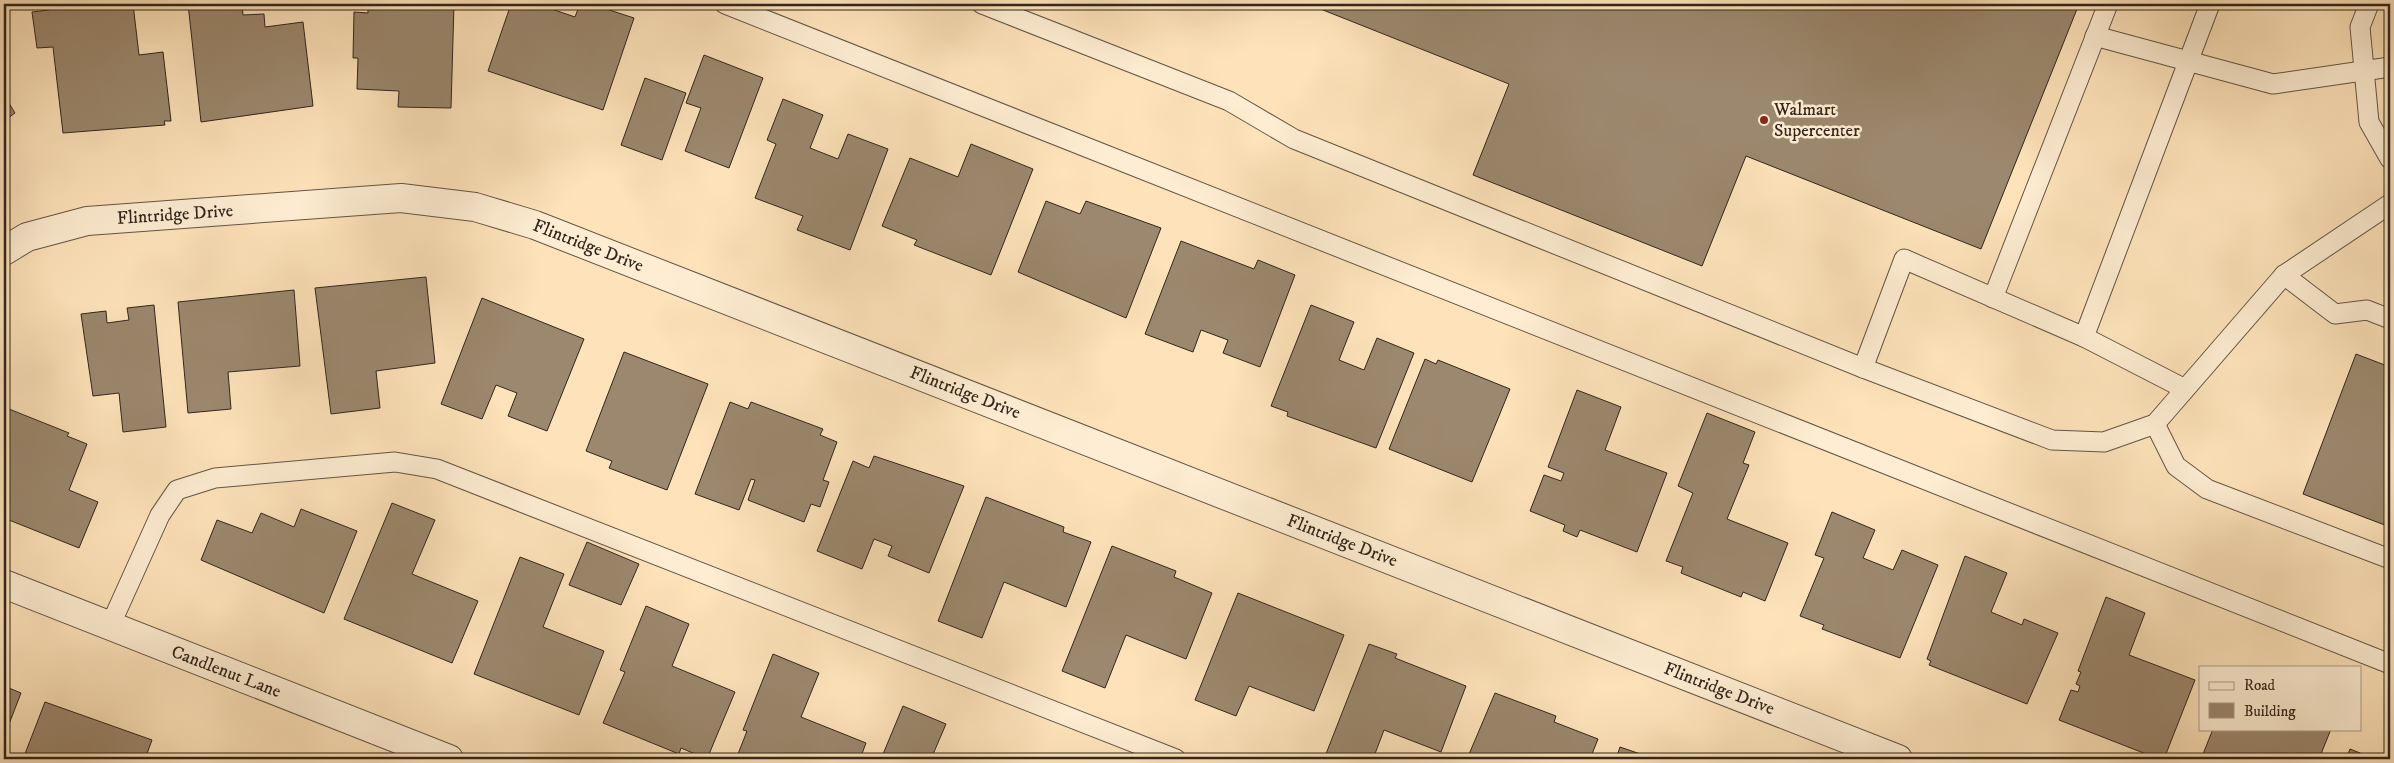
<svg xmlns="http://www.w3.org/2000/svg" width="2394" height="763" font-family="'IM FELL DW Pica',serif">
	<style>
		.building { fill: #9c886e; stroke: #31261c }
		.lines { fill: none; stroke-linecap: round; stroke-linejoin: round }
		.lane-casing { stroke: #645544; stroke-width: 21 }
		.street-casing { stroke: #645544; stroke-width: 30 }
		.lane { stroke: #feedd2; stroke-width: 19 }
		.street { stroke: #feedd2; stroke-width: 28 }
		.poi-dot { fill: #8f2418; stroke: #feedd2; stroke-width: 2 }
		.labels { text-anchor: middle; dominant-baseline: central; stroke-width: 5; stroke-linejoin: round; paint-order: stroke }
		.poi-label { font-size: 18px; fill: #31261c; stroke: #feedd2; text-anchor: start }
		.street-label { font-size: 18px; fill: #31261c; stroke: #feedd2 }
	</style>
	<rect width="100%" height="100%" fill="#fee3ba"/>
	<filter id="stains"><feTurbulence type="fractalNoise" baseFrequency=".004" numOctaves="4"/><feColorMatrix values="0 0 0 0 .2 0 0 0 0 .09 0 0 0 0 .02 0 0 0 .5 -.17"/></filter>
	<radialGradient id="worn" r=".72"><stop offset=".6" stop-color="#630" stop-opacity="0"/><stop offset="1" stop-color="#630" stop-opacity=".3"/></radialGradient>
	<g class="building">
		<path d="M48,4h85l6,51 24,-3 8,69h-7l1,4 -102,8 -10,-86 -16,1 -5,-36 17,-2z"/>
		<path d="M188,4h54l1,11 21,-1 1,13 38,-5 10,84 -112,16z"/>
		<path d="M368,4h86l-3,104 -53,-1 1,-16 -42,-2 1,-31h-5l1,-46 14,1z"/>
		<path d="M511,4h26l38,13 5,-13h11l43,14 -31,92 -115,-39z"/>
		<path d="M1308,4h771l-98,245 -235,-93 -44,110 -229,-91 36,-91z"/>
		<path d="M704,55l59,23 -34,90 -44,-17 16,-43 -15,-5z"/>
		<path d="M645,78l41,15 -24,67 -41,-15z"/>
		<path d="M4,95l11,18 -11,8z"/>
		<path d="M783,99l40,16 -13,33 28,11 10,-25 40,15 -38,101 -53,-20 6,-14 -48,-18 21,-54 -9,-4z"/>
		<path d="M971,144l62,25 -42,106 -77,-30 3,-5 -35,-14 28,-68 48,19z"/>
		<path d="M1046,201l34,13 6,-13 75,27 -35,90 -108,-46z"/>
		<path d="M1181,241l73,28 4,-9 37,15 -35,92 -37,-14 5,-13 -27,-10 -8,22 -48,-18z"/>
		<path d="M426,277l9,86 -59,8 4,37 -49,6 -16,-126z"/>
		<path d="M294,290l6,76 -72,6 3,37 -43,4 -10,-111z"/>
		<path d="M482,298l102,41 -37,92 -39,-15 9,-23 -21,-8 -14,34 -41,-15z"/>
		<path d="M154,305l12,122 -43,5 -4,-39 -26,3 -12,-82 25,-3 1,12 22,-3 -2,-12z"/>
		<path d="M1311,305l43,17 -15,38 25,10 13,-32 37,15 -38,95 -89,-32 1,-4 -17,-6z"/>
		<path d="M624,352l84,32 -41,106 -58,-22 3,-7 -26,-10z"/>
		<path d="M2356,354l34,13v160l-87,-33z"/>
		<path d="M1425,359l11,5 2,-4 72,29 -38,93 -83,-33z"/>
		<path d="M1577,390l44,17 -16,43 62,23 -30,79 -57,-22 -3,7 -14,-6 2,-6 -35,-14 14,-36 17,6 3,-8 -16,-6z"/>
		<path d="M730,402l18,7 3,-7 72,27 -3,6 17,7 -14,38 6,2 -9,25 -9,-3 -7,18 -56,-22 7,-20 -4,-1 -12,31 -44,-16z"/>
		<path d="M9,409l60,24 -2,3 20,8 -18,46 29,12 -19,46 -75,-30v-96z"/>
		<path d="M1707,413l48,19 -12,31 6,2 -22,54 61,24 -23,58 -22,-9 -2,5 -60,-24 2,-6 -17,-6 27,-68 -15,-7z"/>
		<path d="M874,456l90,30 -35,87 -41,-17 4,-10 -18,-7 -12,30 -45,-18 36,-90 16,7z"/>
		<path d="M986,497l78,30 -1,5 28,10 -25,65 -62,-25 -22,56 -44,-17z"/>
		<path d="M392,503l43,17 -23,54 66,27 -26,62 -108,-44z"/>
		<path d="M301,509l56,22 -33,82 -123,-53 16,-40 35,13 9,-20 33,14z"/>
		<path d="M1832,512l43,18 -12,28 30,12 9,-20 36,15 -38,93 -78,-29 2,-4 -24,-9 24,-58 -9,-3z"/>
		<path d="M587,542l52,22 -18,41 -52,-20z"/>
		<path d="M1112,546l64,25 -2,6 38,16 -26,66 -60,-24 -21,53 -43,-17z"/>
		<path d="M1965,556l42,17 -16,39 31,13 2,-6 34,14 -31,71 -98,-39 2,-4 -4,-2z"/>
		<path d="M520,557l44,17 -21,53 61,24 -25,64 -105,-41z"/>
		<path d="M1238,593l106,42 -30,76 -65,-25 -13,30 -41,-16z"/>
		<path d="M2106,597l39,16 -16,42 66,25 -31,79h-5l-100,-39 12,-30 7,2 2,-6 -4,-2 5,-12 -3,-1z"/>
		<path d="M646,606l43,18 -17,42 63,26 -28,67 -26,-11 -2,6 -76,-31 22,-51 -5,-2z"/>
		<path d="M1369,644l28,10 -2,4 71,28 -25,66 -57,-22 -11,29h-49z"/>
		<path d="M773,654l46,19 -18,44 65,26 -6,16h-124l11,-28 -4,-1z"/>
		<path d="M4,686l17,7 -17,44z"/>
		<path d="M1495,693l61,23 -2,6 44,17 -8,20h-123z"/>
		<path d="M45,702l107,38 -7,19h-122z"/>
		<path d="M903,706l43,18 -15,35h-50z"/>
		<path d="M2213,729h118l-12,30h-118z"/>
		<path d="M1620,747l35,12h-39z"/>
		<path d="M2350,749l25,10h-29z"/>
	</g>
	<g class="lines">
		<g class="lane-casing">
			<g id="lane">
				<path d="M725,4l1665,660"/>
				<path d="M982,4l247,97 65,38 569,229 189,72 52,2 51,-18 129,-149 106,-71"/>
				<path d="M2369,4l-9,23 9,95 21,37"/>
				<path d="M2095,36l178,48 117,-17"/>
				<path d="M2284,275l51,39 32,-4 23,9"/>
				<path d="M1993,298l115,-294"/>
				<path d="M2084,337l101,52"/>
				<path d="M1863,368l41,-109 180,78 126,-333"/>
				<path d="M2155,424l21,42 31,23 183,70"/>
				<path d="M110,626l50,-111 17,-25 38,-12 180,-16 42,7 739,290"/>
			</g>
		</g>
		<g class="street-casing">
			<g id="street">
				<path d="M4,251l23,-14 60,-16 314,-23 74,9 60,18 1363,534"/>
				<path d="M4,584l445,175"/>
			</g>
		</g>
		<use href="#lane" class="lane"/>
		<use href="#street" class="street"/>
	</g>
	<circle class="poi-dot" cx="1764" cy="120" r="5"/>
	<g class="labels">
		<g class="poi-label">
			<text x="1774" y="110">Walmart<tspan x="1774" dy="21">Supercenter</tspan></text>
		</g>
		<g class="street-label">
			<text transform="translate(175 215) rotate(-4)">Flintridge Drive</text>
			<text transform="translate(588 246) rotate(21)">Flintridge Drive</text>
			<text transform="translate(965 393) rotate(21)">Flintridge Drive</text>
			<text transform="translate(1342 541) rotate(21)">Flintridge Drive</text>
			<text transform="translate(226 672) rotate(21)">Candlenut Lane</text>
			<text transform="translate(1719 689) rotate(21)">Flintridge Drive</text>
		</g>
	</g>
	<rect width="2394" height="763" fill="none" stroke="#fee3ba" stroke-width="20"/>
	<rect x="5" y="5" width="2384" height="753" fill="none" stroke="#31261c" stroke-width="2.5"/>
	<rect x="10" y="10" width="2374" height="743" fill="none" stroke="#31261c"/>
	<rect x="2199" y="666" width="162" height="65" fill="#feedd2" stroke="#ac9d89"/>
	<rect x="2209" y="682" width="25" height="8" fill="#feedd2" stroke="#ac9d89"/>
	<text x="2244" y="690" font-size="15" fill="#31261c">Road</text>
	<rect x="2209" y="703" width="25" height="15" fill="#9c886e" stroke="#ac9d89"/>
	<text x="2244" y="716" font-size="15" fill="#31261c">Building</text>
	<rect width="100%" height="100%" filter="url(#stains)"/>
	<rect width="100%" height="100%" fill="url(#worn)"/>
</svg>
